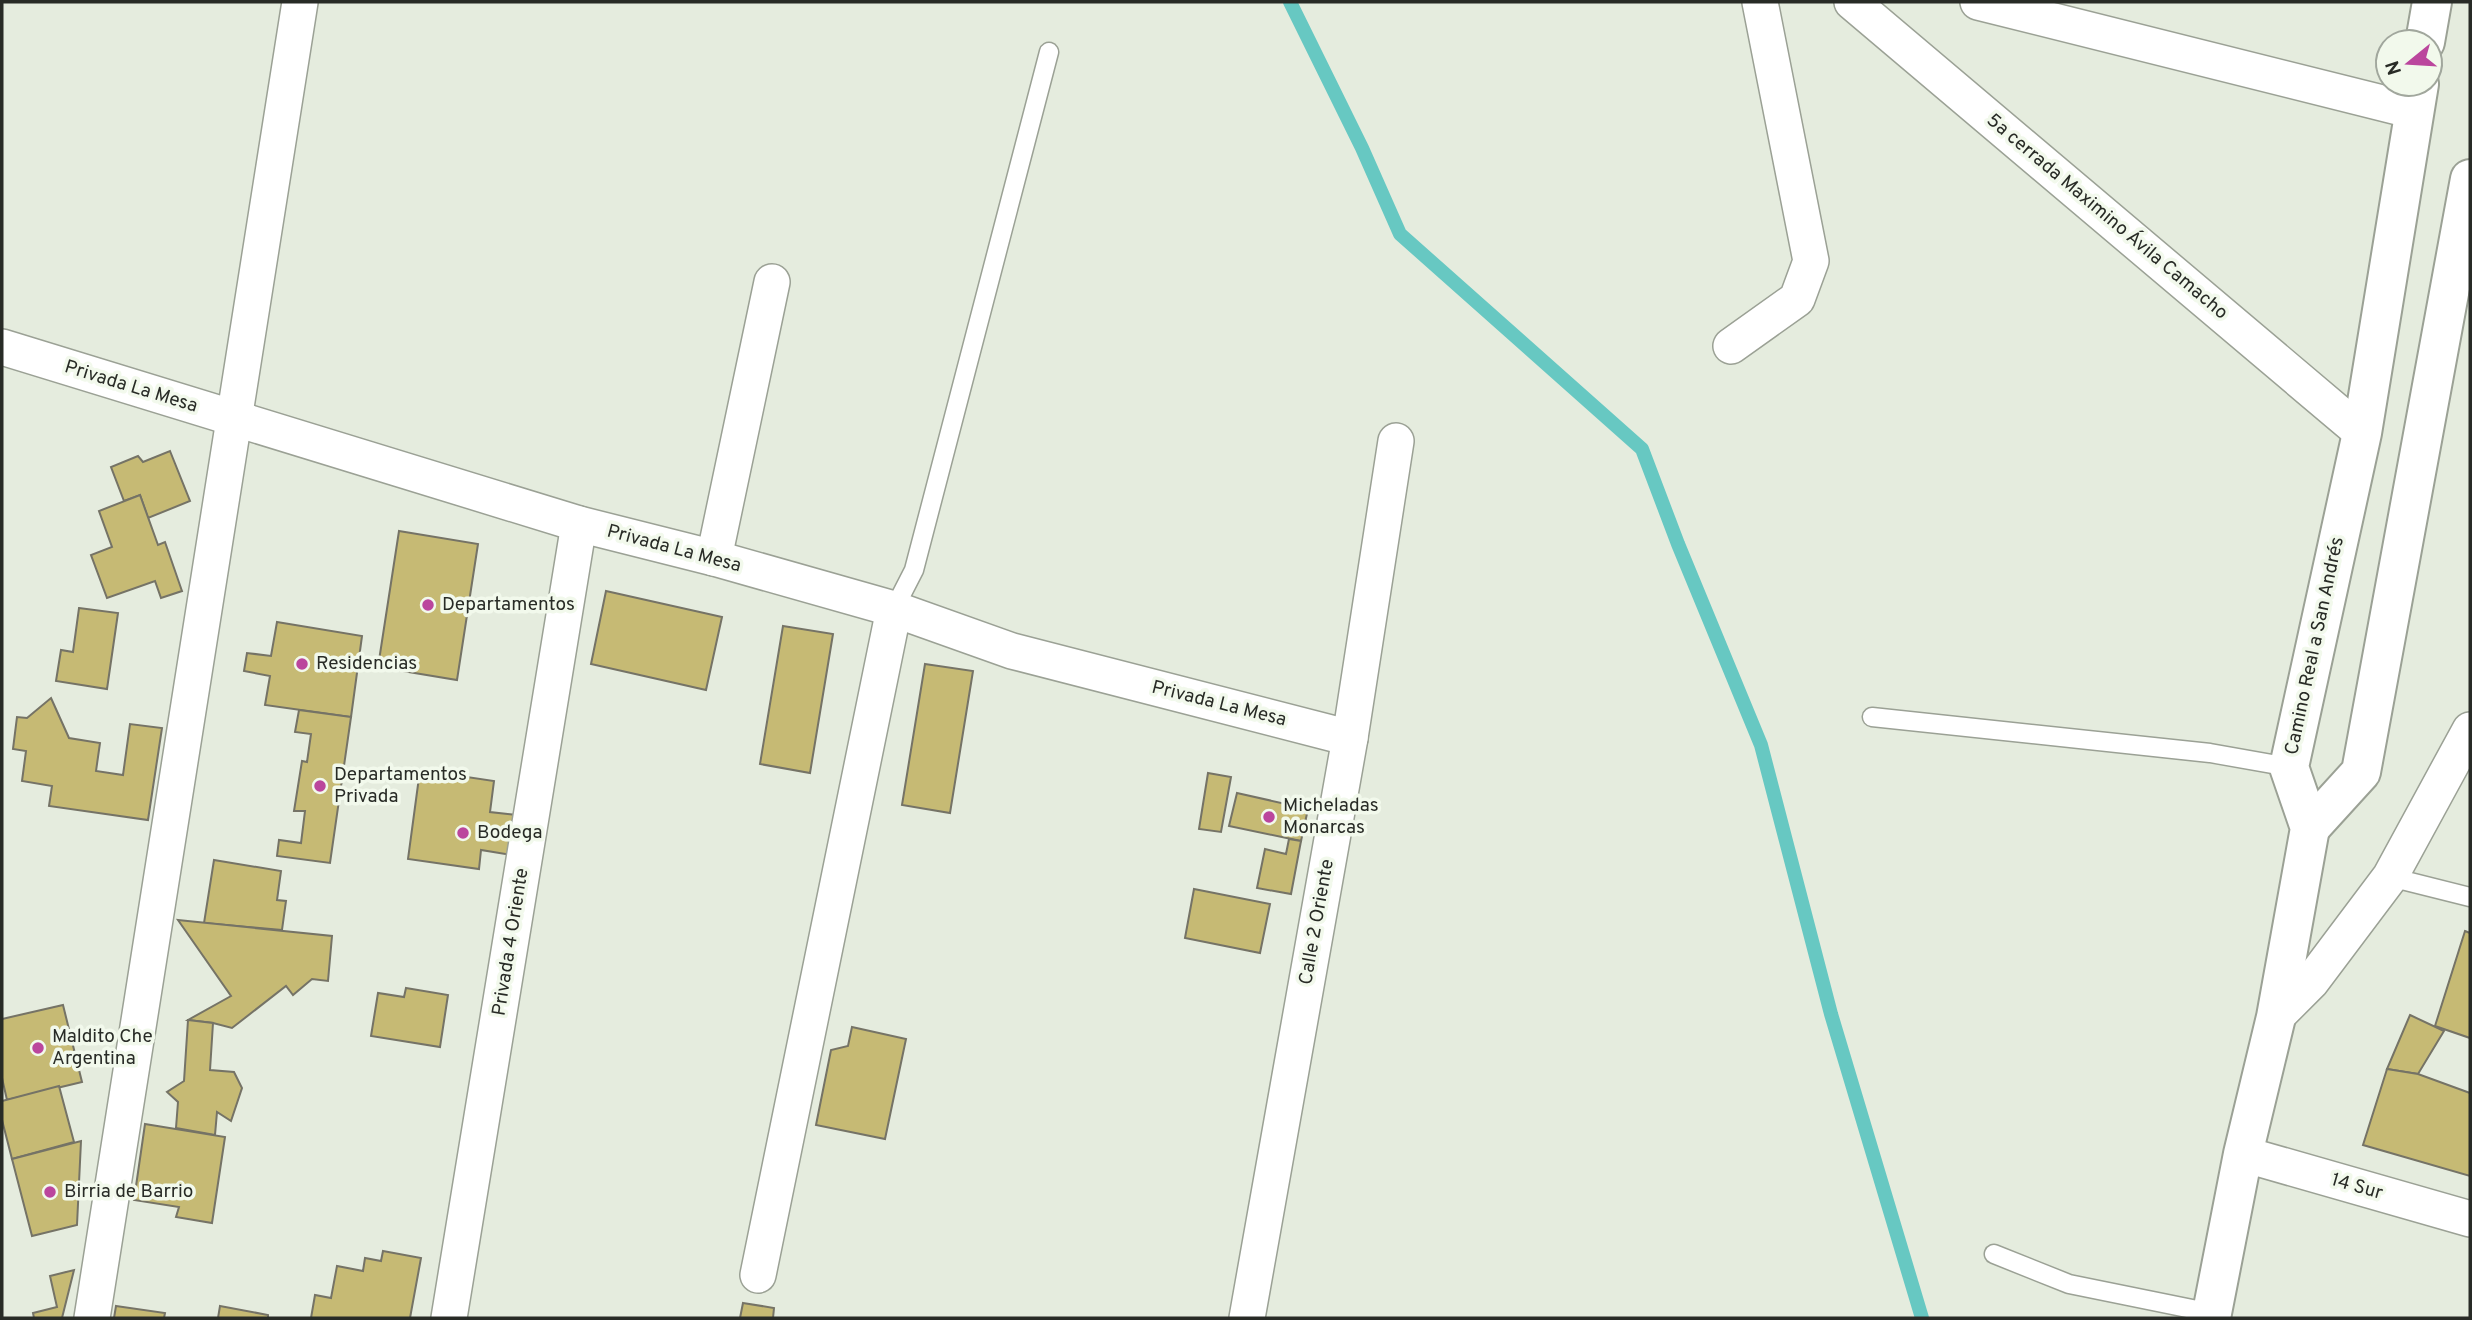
<svg xmlns="http://www.w3.org/2000/svg" width="2472" height="1320" font-family="Overpass,sans-serif">
	<style>
		.lines { fill: none; stroke-linecap: round; stroke-linejoin: round }
		.stream { stroke: #67c8c2; stroke-width: 14 }
		.building { fill: #c6ba74; stroke: #757366; stroke-width: 2 }
		.service-casing { stroke: #9ba195; stroke-width: 21 }
		.minor-casing { stroke: #9ba195; stroke-width: 38 }
		.secondary-casing { stroke: #9ba195; stroke-width: 42 }
		.service { stroke: #fff; stroke-width: 18 }
		.minor { stroke: #fff; stroke-width: 35 }
		.secondary { stroke: #fff; stroke-width: 38 }
		.poi-dot { fill: #bb469d; stroke: #f2f9ec; stroke-width: 2.5 }
		.labels { text-anchor: middle; dominant-baseline: central; stroke-width: 7; stroke-linejoin: round; paint-order: stroke }
		.street-label { font-size: 19px; fill: #282b26; stroke: #f2f9ec }
		.poi-label { font-size: 19px; fill: #282b26; stroke: #f2f9ec; text-anchor: start }
	</style>
	<rect width="100%" height="100%" fill="#e5ecde"/>
	<g class="lines">
		<path class="stream" d="M1290,2l72,146 38,86 242,215 36,95 83,201 70,269 91,304"/>
	</g>
	<g class="building">
		<path d="M170,451l20,50 -42,17 -8,-23 -16,6 -13,-34 27,-11 5,6z"/>
		<path d="M140,495l18,50 7,-3 17,49 -21,7 -6,-17 -48,17 -16,-43 21,-8 -13,-36z"/>
		<path d="M399,531l79,13 -21,136 -79,-13z"/>
		<path d="M606,591l116,26 -16,73 -115,-26z"/>
		<path d="M79,608l39,5 -11,76 -51,-8 5,-31 12,2z"/>
		<path d="M277,622l85,14 -11,81 -86,-12 5,-29 -26,-5 3,-18 24,3z"/>
		<path d="M783,626l50,8 -23,139 -50,-9z"/>
		<path d="M925,664l48,7 -23,142 -48,-8z"/>
		<path d="M51,698l18,40 31,5 -4,28 27,4 7,-51 32,4 -14,92 -99,-14 3,-20 -30,-5 4,-30 -13,-2 4,-32 10,1z"/>
		<path d="M299,710l52,7 -21,146 -53,-7 2,-16 22,3 4,-32h-11l8,-50 5,1 4,-28 -16,-2z"/>
		<path d="M420,770l74,11 -4,31 26,3 -5,40 -30,-5 -2,19 -71,-10z"/>
		<path d="M1208,773l23,4 -10,55 -22,-3z"/>
		<path d="M1237,793l71,16 -7,32 -72,-15z"/>
		<path d="M1289,839l12,2 -10,53 -34,-6 8,-39 21,5z"/>
		<path d="M214,860l67,11 -4,29 9,1 -4,29 -78,-7z"/>
		<path d="M1194,889l76,15 -10,49 -75,-15z"/>
		<path d="M178,920l154,16 -4,45 -16,-2 -19,16 -7,-9 -54,42 -19,-5 -25,-3 43,-24z"/>
		<path d="M2465,931l5,2v105l-35,-12z"/>
		<path d="M406,988l42,7 -8,52 -69,-11 7,-43 26,4z"/>
		<path d="M63,1005l19,77 -75,18 -5,-22v-59z"/>
		<path d="M2410,1015l34,16 -26,43 -31,-5z"/>
		<path d="M188,1020l25,3 -3,47 24,2 8,16 -11,33 -14,-9 -2,23 -39,-7 2,-26 -11,-10 17,-11z"/>
		<path d="M852,1027l54,12 -21,100 -69,-14 15,-75 17,-4z"/>
		<path d="M2387,1069l31,5 52,19v83l-107,-31z"/>
		<path d="M59,1086l15,56 -62,17 -10,-39v-19z"/>
		<path d="M145,1124l80,13 -13,86 -36,-6 3,-10 -45,-7z"/>
		<path d="M81,1141l-4,84 -45,11 -20,-77z"/>
		<path d="M383,1251l38,7 -11,60h-99l4,-23 16,3 6,-32 26,5 2,-13 16,3z"/>
		<path d="M74,1270l-12,48h-28l-1,-5 24,-6 -7,-31z"/>
		<path d="M743,1303l31,5 -1,10h-33z"/>
		<path d="M116,1306l49,7 -1,5h-50z"/>
		<path d="M220,1306l48,9v3h-50z"/>
	</g>
	<g class="lines">
		<g class="service-casing">
			<g id="service">
				<path d="M894,609l20,-39 135,-518"/>
				<path d="M1872,717l338,36 79,14"/>
				<path d="M2390,877l80,20"/>
				<path d="M1994,1254l75,30 143,29"/>
			</g>
		</g>
		<g class="minor-casing">
			<g id="minor">
				<path d="M1852,2l510,431"/>
				<path d="M1978,2l436,109"/>
				<path d="M1731,346l66,-47 14,-38 -51,-259"/>
				<path d="M2,347l577,177 135,34 180,51 118,42 338,87"/>
				<path d="M714,558l58,-276"/>
				<path d="M2276,1017l35,-35 79,-105 80,-147"/>
				<path d="M2243,1154l227,65"/>
				<path d="M758,1275l136,-666"/>
				<path d="M92,1318l208,-1316"/>
				<path d="M449,1318l130,-794"/>
				<path d="M1247,1318l103,-580 46,-297"/>
			</g>
		</g>
		<g class="secondary-casing">
			<g id="secondary">
				<path d="M2425,42l7,-40"/>
				<path d="M2310,828l51,-56 109,-593"/>
				<path d="M2211,1318l32,-164 33,-137 34,-189 -21,-61 73,-334 57,-349"/>
			</g>
		</g>
		<use href="#service" class="service"/>
		<use href="#minor" class="minor"/>
		<use href="#secondary" class="secondary"/>
	</g>
	<g class="poi-dot">
		<circle cx="428" cy="605" r="7"/>
		<circle cx="302" cy="664" r="7"/>
		<circle cx="320" cy="786" r="7"/>
		<circle cx="1269" cy="817" r="7"/>
		<circle cx="463" cy="833" r="7"/>
		<circle cx="38" cy="1048" r="7"/>
		<circle cx="50" cy="1192" r="7"/>
	</g>
	<g class="labels">
		<g class="street-label">
			<text transform="translate(2107 217) rotate(40)">5a cerrada Maximino Ávila Camacho</text>
			<text transform="translate(131 387) rotate(17)">Privada La Mesa</text>
			<text transform="translate(674 549) rotate(15)">Privada La Mesa</text>
			<text transform="translate(2315 646) rotate(-78)">Camino Real a San Andrés</text>
			<text transform="translate(1219 704) rotate(14)">Privada La Mesa</text>
			<text transform="translate(1317 922) rotate(-80)">Calle 2 Oriente</text>
			<text transform="translate(511 942) rotate(-81)">Privada 4 Oriente</text>
			<text transform="translate(2357 1187) rotate(16)">14 Sur</text>
		</g>
		<g class="poi-label">
			<text x="442" y="605">Departamentos</text>
			<text x="316" y="664">Residencias</text>
			<text x="334" y="775">Departamentos<tspan x="334" dy="22">Privada</tspan></text>
			<text x="1283" y="806">Micheladas<tspan x="1283" dy="22">Monarcas</tspan></text>
			<text x="477" y="833">Bodega</text>
			<text x="52" y="1037">Maldito Che<tspan x="52" dy="22">Argentina</tspan></text>
			<text x="64" y="1192">Birria de Barrio</text>
		</g>
	</g>
	<rect width="2472" height="1320" fill="none" stroke="#282b26" stroke-width="7"/>
	<g transform="translate(2409 63) rotate(252)"><circle r="33" fill="#f2f9ec" stroke="#a1a79d" stroke-width="2"/>
	<path d="M0-5L12 26L0 18L-12 26Z" fill="#bb469d"/>
	<text y="-10" font-size="19" font-weight="bold" text-anchor="middle" fill="#282b26">N</text>
	</g>
</svg>
